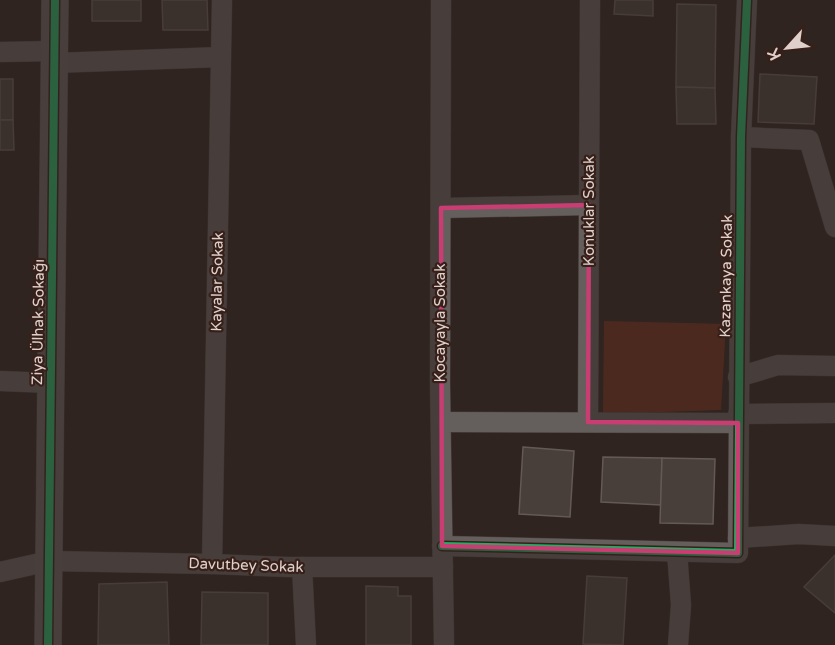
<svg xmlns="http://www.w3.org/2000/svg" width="835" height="645" font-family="'Varela Round',sans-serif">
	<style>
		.green { fill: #6f301c }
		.building { fill: #483f3b; stroke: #645956; stroke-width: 1.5 }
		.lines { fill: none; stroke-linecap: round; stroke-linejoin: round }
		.street-casing { stroke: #4a403d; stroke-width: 21 }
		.secondary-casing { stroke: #4a403d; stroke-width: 28 }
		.street { stroke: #645e5c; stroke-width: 20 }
		.secondary { stroke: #67605d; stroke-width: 27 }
		.cycleway-casing { stroke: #372019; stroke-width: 11 }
		.cycleway { stroke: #26ab63; stroke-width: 8 }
		.marked { fill: none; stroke: #c83d72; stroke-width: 4.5; stroke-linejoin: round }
		.labels { text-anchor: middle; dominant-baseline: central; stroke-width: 4.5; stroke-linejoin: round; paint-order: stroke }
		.street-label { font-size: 15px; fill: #e0d0cc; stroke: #372019 }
	</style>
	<rect width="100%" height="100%" fill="#302420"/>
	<path class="green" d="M604,321l122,3 -5,86 -118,4z"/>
	<g class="building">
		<rect x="92" y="0" width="49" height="21"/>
		<path d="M162,0h45l1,30h-45z"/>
		<path d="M615,0h38v16l-39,-2z"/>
		<path d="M677,4l39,1 -1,83 -39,-1z"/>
		<path d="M760,74l57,3 -3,47 -56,-2z"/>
		<rect x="0" y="79" width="13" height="41"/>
		<path d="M676,87l39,1 1,36h-39z"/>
		<path d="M0,120h13l1,30h-14z"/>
		<path d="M523,447l51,4 -4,66 -51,-3z"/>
		<path d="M603,457l59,1 -1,47 -60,-3z"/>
		<path d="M662,458l53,1 -2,65 -53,-1z"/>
		<path d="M835,555v58l-31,-26z"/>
		<path d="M587,576l40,2 -4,67 -40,-1z"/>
		<path d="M167,582l2,63h-71l1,-61z"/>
		<path d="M366,586l32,1v9h13v49h-45z"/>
		<path d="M202,592l66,1v52h-67z"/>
	</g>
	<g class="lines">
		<g class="street-casing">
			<g id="street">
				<path d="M441,0l-1,384 4,261"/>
				<path d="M0,52l54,-1"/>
				<path d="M54,63l167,-6"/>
				<path d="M741,137l68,3 26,87"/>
				<path d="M441,208l148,-3"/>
				<path d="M738,377l40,-12 57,1"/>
				<path d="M0,381l51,2"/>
				<path d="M738,414l97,-1"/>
				<path d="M441,422l297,1"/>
				<path d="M588,422l2,-422"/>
				<path d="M738,538l61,-4 36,2"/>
				<path d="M442,546l296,7 3,-416 6,-137"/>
				<path d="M677,552l4,53 -3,40"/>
				<path d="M212,564l10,-564"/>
				<path d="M302,567l4,78"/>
				<path d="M0,572l49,-11 163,3 76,3h155"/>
			</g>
		</g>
		<g class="secondary-casing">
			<path id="secondary" d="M48,645l7,-645"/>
		</g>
		<use href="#street" class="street"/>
		<use href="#secondary" class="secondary"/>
		<g class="cycleway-casing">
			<g id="cycleway">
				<path d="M442,546l296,7 3,-416 6,-137"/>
				<path d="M48,645l7,-645"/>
			</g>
		</g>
		<use href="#cycleway" class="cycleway"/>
	</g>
	<path d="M0 0H835V645H0ZM589,205l-1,217 150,1v130l-296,-7 -1,-338z" fill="#302420" fill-opacity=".55" fill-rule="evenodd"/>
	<path class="marked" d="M589,205l-1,217 150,1v130l-296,-7 -1,-338z"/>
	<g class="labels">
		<g class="street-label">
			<text transform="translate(589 211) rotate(-90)">Konuklar Sokak</text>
			<text transform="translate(726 276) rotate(-89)">Kazankaya Sokak</text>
			<text transform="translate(217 282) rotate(-89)">Kayalar Sokak</text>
			<text transform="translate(38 322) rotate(-89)">Ziya Ülhak Sokağı</text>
			<text transform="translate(440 323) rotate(-90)">Kocayayla Sokak</text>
			<text transform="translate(246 565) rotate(2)">Davutbey Sokak</text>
		</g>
	</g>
	<g transform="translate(787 48) rotate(243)" stroke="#372019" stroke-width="4.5" paint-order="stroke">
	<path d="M0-4.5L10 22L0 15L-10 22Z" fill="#e0d0cc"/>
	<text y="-9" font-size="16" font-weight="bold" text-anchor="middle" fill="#e0d0cc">K</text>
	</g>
</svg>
